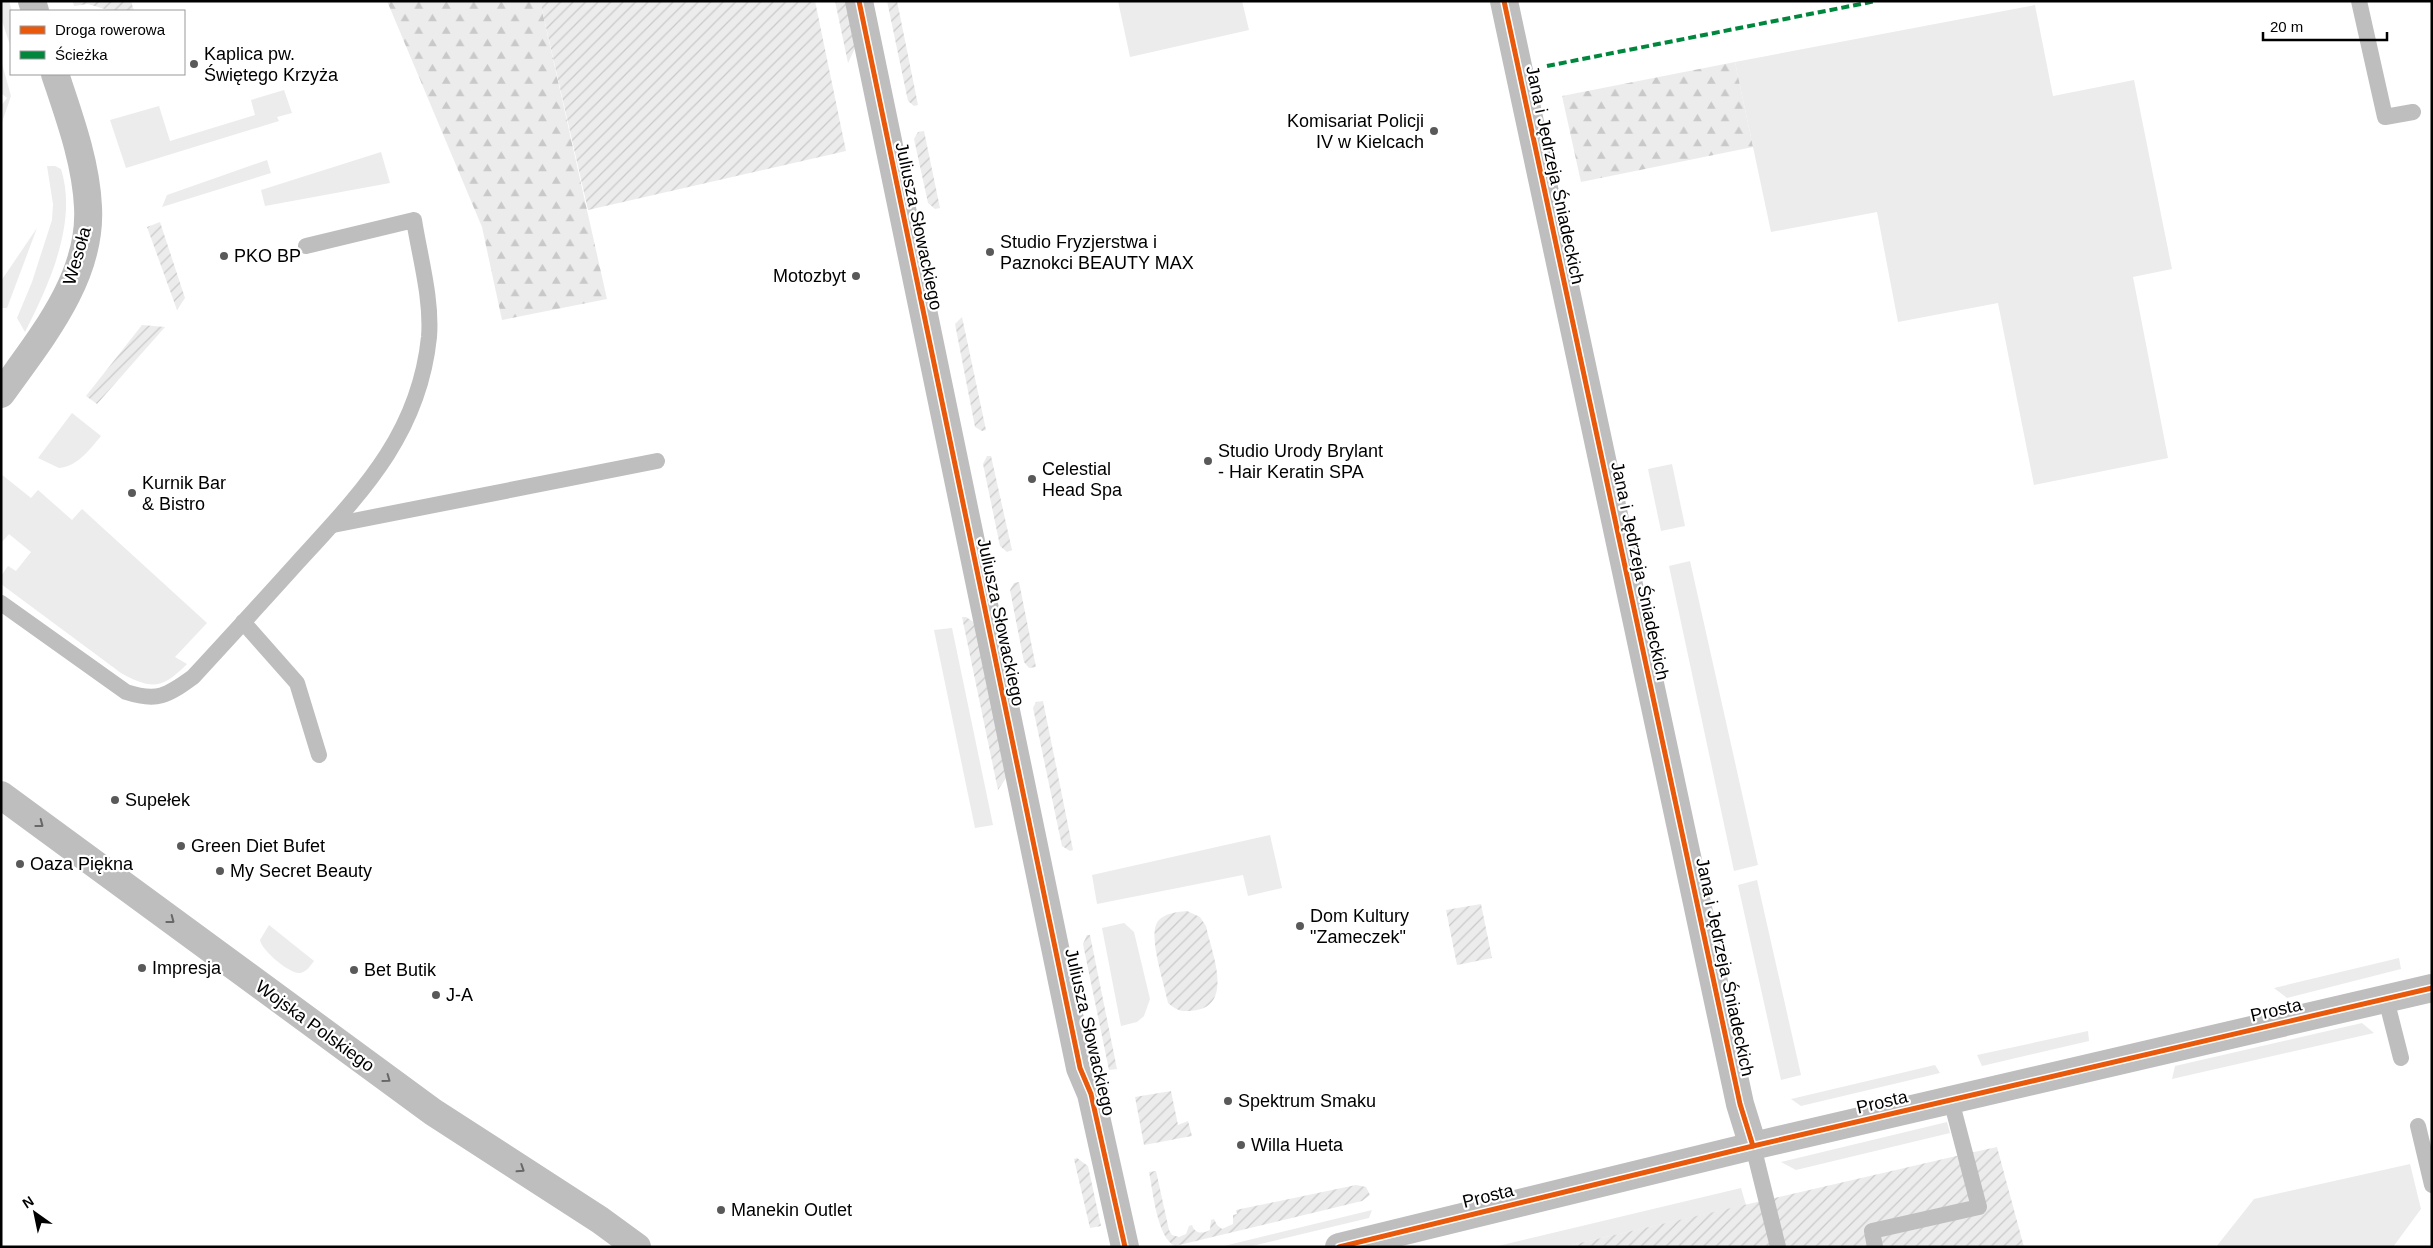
<svg xmlns="http://www.w3.org/2000/svg" width="2433" height="1248" font-family="Arial,sans-serif">
	<style>
		.grass { fill: #ececec }
		.forest { fill: url(#forest-firs) }
		.garden { fill: url(#garden-furrows) }
		.lines { fill: none; stroke-linecap: round; stroke-linejoin: round }
		.service { stroke: #bebebe; stroke-width: 16 }
		.minor { stroke: #bebebe; stroke-width: 28 }
		.quiet { stroke: #00873e; stroke-width: 4; stroke-dasharray: 8 4; stroke-linecap: butt }
		.cycleway-casing { stroke: #fff; stroke-width: 8 }
		.cycleway { stroke: #e8590c; stroke-width: 5 }
		.oneway { stroke: #686868 }
		.poi-dot { fill: #595959; stroke: #fff; stroke-width: 2 }
		.labels { text-anchor: middle; dominant-baseline: central; stroke-width: 4.5; stroke-linejoin: round; paint-order: stroke }
		.poi-label { font-size: 18px; fill: #000; stroke: #fff; text-anchor: start }
		.street-label { font-size: 18px; fill: #000; stroke: #fff }
	</style>
	<defs>
		<pattern id="forest-firs" width="22" height="20" patternUnits="userSpaceOnUse" patternTransform="scale(1.25)"><rect width="22" height="20" fill="#ececec"/><path d="M5 1l3.5 6h-7zM16 11l3.5 6h-7z" fill="#c9c9c9"/></pattern>
		<pattern id="garden-furrows" width="10" height="10" patternUnits="userSpaceOnUse" patternTransform="scale(1.25)"><rect width="10" height="10" fill="#ececec"/><path d="M-1 1l2-2M0 10L10 0M9 11l2-2" fill="none" stroke="#c9c9c9"/></pattern>
	</defs>
	<rect width="100%" height="100%" fill="#fff"/>
	<g class="grass">
		<path d="M1,1h8l3,10 -1,37 -10,-30z"/>
		<path d="M1118,1h124l7,29 -119,27z"/>
		<path d="M2035,5l18,91 81,-16 38,189 -39,8 35,181 -134,27 -36,-182 -100,19 -21,-110 -106,20 -36,-170z"/>
		<path d="M1,60l10,36 -10,29v-19l6,-8 -6,-5z"/>
		<path d="M284,90l8,23 -15,4 2,4 -153,47 -16,-48 49,-14 11,35 85,-26 -4,-15z"/>
		<path d="M381,152l9,31 -125,23 -4,-16z"/>
		<path d="M267,160l4,13 -109,34 5,-12z"/>
		<path d="M47,166h8l6,3c17,53 -12,116 -36,163l-8,-14 15,-36 20,-62 1,-16z"/>
		<path d="M37,228l-30,80h-6v-27z"/>
		<path d="M72,413l29,23c-12,14 -23,30 -42,32l-21,-10z"/>
		<path d="M1672,464l13,62 -24,5 -13,-62z"/>
		<path d="M1,474l30,24 7,-8 34,30 10,-11 125,114 -32,34 12,7c-25,25 -35,26 -66,9l-120,-89v-8l7,-10 8,5 15,-19 -22,-18 -8,9z"/>
		<path d="M1690,561l68,304 -24,6 -65,-305z"/>
		<path d="M952,628l41,197 -18,3 -41,-198z"/>
		<path d="M1270,835l12,53 -34,8 -5,-21 -146,29 -5,-29z"/>
		<path d="M1757,880l44,195 -20,5 -43,-195z"/>
		<path d="M1124,923l10,9 16,67 -6,17 -7,6 -16,4 -19,-98z"/>
		<path d="M269,925l45,36c-4,5 -8,12 -15,12 -11,0 -38,-24 -39,-33z"/>
		<path d="M2399,958l2,11 -114,29 -13,-10z"/>
		<path d="M2362,1023l12,10 -202,46 3,-13z"/>
		<path d="M2088,1031l1,10 -107,25 -5,-11z"/>
		<path d="M1935,1065l5,8 -139,33 -10,-7z"/>
		<path d="M1947,1122l3,11 -154,37 -15,-8z"/>
		<path d="M2410,1164l11,45 -28,38h-177l38,-48z"/>
		<path d="M1741,1188l5,17 -184,42h-68z"/>
		<path d="M1372,1210l-3,8 -121,29h-28z"/>
	</g>
	<g class="forest">
		<path d="M387,1h153l67,298 -105,21 -20,-93z"/>
		<path d="M1735,62l18,85 -172,35 -19,-86z"/>
	</g>
	<g class="garden">
		<path d="M73,1h58l3,10h-23l-23,-7 -14,2z"/>
		<path d="M540,1h275l31,150 -258,59z"/>
		<path d="M835,1h13l9,43 -9,19z"/>
		<path d="M887,1h10l21,104 -4,1 -6,-5z"/>
		<path d="M924,131l16,77 -5,1 -7,-6 -14,-64 4,-7z"/>
		<path d="M160,222l25,76 -8,12 -30,-83z"/>
		<path d="M962,317l24,113 -4,1 -7,-4 -20,-103z"/>
		<path d="M142,325l23,2 -68,77 -11,-8z"/>
		<path d="M987,456h4l21,94 -5,2 -7,-6 -17,-82z"/>
		<path d="M1019,582l17,85 -7,1 -5,-6 -14,-72 4,-7z"/>
		<path d="M962,617h4l9,6 33,152 -10,15z"/>
		<path d="M1043,701l30,149 -3,1 -8,-5 -29,-138 3,-6z"/>
		<path d="M1481,904l11,54 -35,7 -11,-55z"/>
		<path d="M1187,911l13,6 6,9c5,25 28,77 -9,84 -13,2 -19,2 -29,-7 -3,-17 -21,-69 -10,-82 7,-8 19,-9 29,-10z"/>
		<path d="M1087,935h3l27,134 -8,1 -26,-126z"/>
		<path d="M1171,1091l7,34 10,-4 4,15 -48,9 -9,-48z"/>
		<path d="M1997,1147l27,100h-462l403,-93z"/>
		<path d="M1077,1158l11,8 13,60 -11,2 -16,-69z"/>
		<path d="M1156,1171l13,59 3,5 7,2 7,-3 3,-8 3,-1c3,9 10,9 18,5l1,-10 3,-1 3,6 5,4 11,-5v-9l4,-1 -1,-4 120,-25 10,2 4,8 -8,6 -187,45c-18,-8 -22,-55 -26,-74z"/>
	</g>
	<g class="lines">
		<g class="service">
			<path d="M2359,1l26,116 28,-5"/>
			<path d="M333,525l324,-64"/>
			<path d="M1,603l125,89c31,10 41,4 67,-15 35,-38 70,-76 105,-115 63,-69 121,-127 131,-225 3,-38 -9,-79 -15,-117l-108,26"/>
			<path d="M243,622l54,61 22,72"/>
			<path d="M2386,999l15,59"/>
			<path d="M2418,1126l14,59"/>
			<path d="M1753,1146l25,101"/>
			<path d="M1875,1247l-3,-16 107,-24 -28,-107"/>
		</g>
		<g class="minor">
			<path d="M32,1l3,10"/>
			<path d="M859,1l221,1067 11,26 34,153"/>
			<path d="M1504,1l236,1103 13,42"/>
			<path d="M1,394c39,-55 91,-116 87,-187 -2,-45 -19,-91 -33,-133"/>
			<path d="M1,795l432,317 167,108 37,27"/>
			<path d="M1339,1247l414,-101 679,-158"/>
		</g>
		<path class="quiet" d="M1547,66l329,-65"/>
		<g class="cycleway-casing">
			<g id="cycleway">
				<path d="M859,1l221,1067 11,26 34,153"/>
				<path d="M1504,1l236,1103 13,42"/>
				<path d="M1339,1247l414,-101 679,-158"/>
			</g>
		</g>
		<use href="#cycleway" class="cycleway"/>
	</g>
	<defs><path id="oneway-chevron" d="M-2-3.5L2.5 0L-2 3.5" fill="none" stroke-width="1.6" stroke-linecap="round" stroke-linejoin="round" transform="scale(1.25)"/></defs>
	<g class="oneway">
		<use href="#oneway-chevron" transform="translate(40 824) rotate(37)"/>
		<use href="#oneway-chevron" transform="translate(171 920) rotate(37)"/>
		<use href="#oneway-chevron" transform="translate(387 1079) rotate(36)"/>
		<use href="#oneway-chevron" transform="translate(521 1169) rotate(33)"/>
	</g>
	<g class="poi-dot">
		<circle cx="194" cy="64" r="5"/>
		<circle cx="1434" cy="131" r="5"/>
		<circle cx="990" cy="252" r="5"/>
		<circle cx="224" cy="256" r="5"/>
		<circle cx="856" cy="276" r="5"/>
		<circle cx="1208" cy="461" r="5"/>
		<circle cx="1032" cy="479" r="5"/>
		<circle cx="132" cy="493" r="5"/>
		<circle cx="115" cy="800" r="5"/>
		<circle cx="181" cy="846" r="5"/>
		<circle cx="20" cy="864" r="5"/>
		<circle cx="220" cy="871" r="5"/>
		<circle cx="1300" cy="926" r="5"/>
		<circle cx="142" cy="968" r="5"/>
		<circle cx="354" cy="970" r="5"/>
		<circle cx="436" cy="995" r="5"/>
		<circle cx="1228" cy="1101" r="5"/>
		<circle cx="1241" cy="1145" r="5"/>
		<circle cx="721" cy="1210" r="5"/>
	</g>
	<g class="labels">
		<g class="poi-label">
			<text x="204" y="54">Kaplica pw.<tspan x="204" dy="21">Świętego Krzyża</tspan></text>
			<text x="1424" y="121" text-anchor="end">Komisariat Policji<tspan x="1424" dy="21">IV w Kielcach</tspan></text>
			<text x="1000" y="242">Studio Fryzjerstwa i<tspan x="1000" dy="21">Paznokci BEAUTY MAX</tspan></text>
			<text x="234" y="256">PKO BP</text>
			<text x="846" y="276" text-anchor="end">Motozbyt</text>
			<text x="1218" y="451">Studio Urody Brylant<tspan x="1218" dy="21">- Hair Keratin SPA</tspan></text>
			<text x="1042" y="469">Celestial<tspan x="1042" dy="21">Head Spa</tspan></text>
			<text x="142" y="483">Kurnik Bar<tspan x="142" dy="21">&amp; Bistro</tspan></text>
			<text x="125" y="800">Supełek</text>
			<text x="191" y="846">Green Diet Bufet</text>
			<text x="30" y="864">Oaza Piękna</text>
			<text x="230" y="871">My Secret Beauty</text>
			<text x="1310" y="916">Dom Kultury<tspan x="1310" dy="21">"Zameczek"</tspan></text>
			<text x="152" y="968">Impresja</text>
			<text x="364" y="970">Bet Butik</text>
			<text x="446" y="995">J-A</text>
			<text x="1238" y="1101">Spektrum Smaku</text>
			<text x="1251" y="1145">Willa Hueta</text>
			<text x="731" y="1210">Manekin Outlet</text>
		</g>
		<g class="street-label">
			<text transform="translate(1555 175) rotate(78)">Jana i Jędrzeja Śniadeckich</text>
			<text transform="translate(919 226) rotate(78)">Juliusza Słowackiego</text>
			<text transform="translate(77 256) rotate(-74)">Wesoła</text>
			<text transform="translate(1640 571) rotate(78)">Jana i Jędrzeja Śniadeckich</text>
			<text transform="translate(1001 622) rotate(78)">Juliusza Słowackiego</text>
			<text transform="translate(1725 967) rotate(78)">Jana i Jędrzeja Śniadeckich</text>
			<text transform="translate(2276 1010) rotate(-13)">Prosta</text>
			<text transform="translate(315 1026) rotate(36)">Wojska Polskiego</text>
			<text transform="translate(1090 1032) rotate(77)">Juliusza Słowackiego</text>
			<text transform="translate(1882 1102) rotate(-13)">Prosta</text>
			<text transform="translate(1488 1196) rotate(-14)">Prosta</text>
		</g>
	</g>
	<rect width="2433" height="1248" fill="none" stroke="#000000" stroke-width="5"/>
	<rect x="10" y="10" width="175" height="65" fill="#ffffff" stroke="#999999"/>
	<rect x="20" y="26" width="25" height="8" fill="#e8590c" stroke="#999999"/>
	<text x="55" y="35" font-size="15" fill="#000000">Droga rowerowa</text>
	<rect x="20" y="51" width="25" height="8" fill="#00873e" stroke="#999999"/>
	<text x="55" y="60" font-size="15" fill="#000000">Ścieżka</text>
	<g transform="translate(35 1213) rotate(327)" stroke="#ffffff" stroke-width="4" paint-order="stroke">
	<path d="M0-4L9 19L0 12L-9 19Z" fill="#000000"/>
	<text y="-8" font-size="14" font-weight="bold" text-anchor="middle" fill="#000000">N</text>
	</g>
	<path d="M2263 32v8h124v-8" fill="none" stroke="#000000" stroke-width="2.5"/>
	<text x="2270" y="32" font-size="15" fill="#000000" stroke="#ffffff" stroke-width="4" paint-order="stroke">20 m</text>
</svg>
